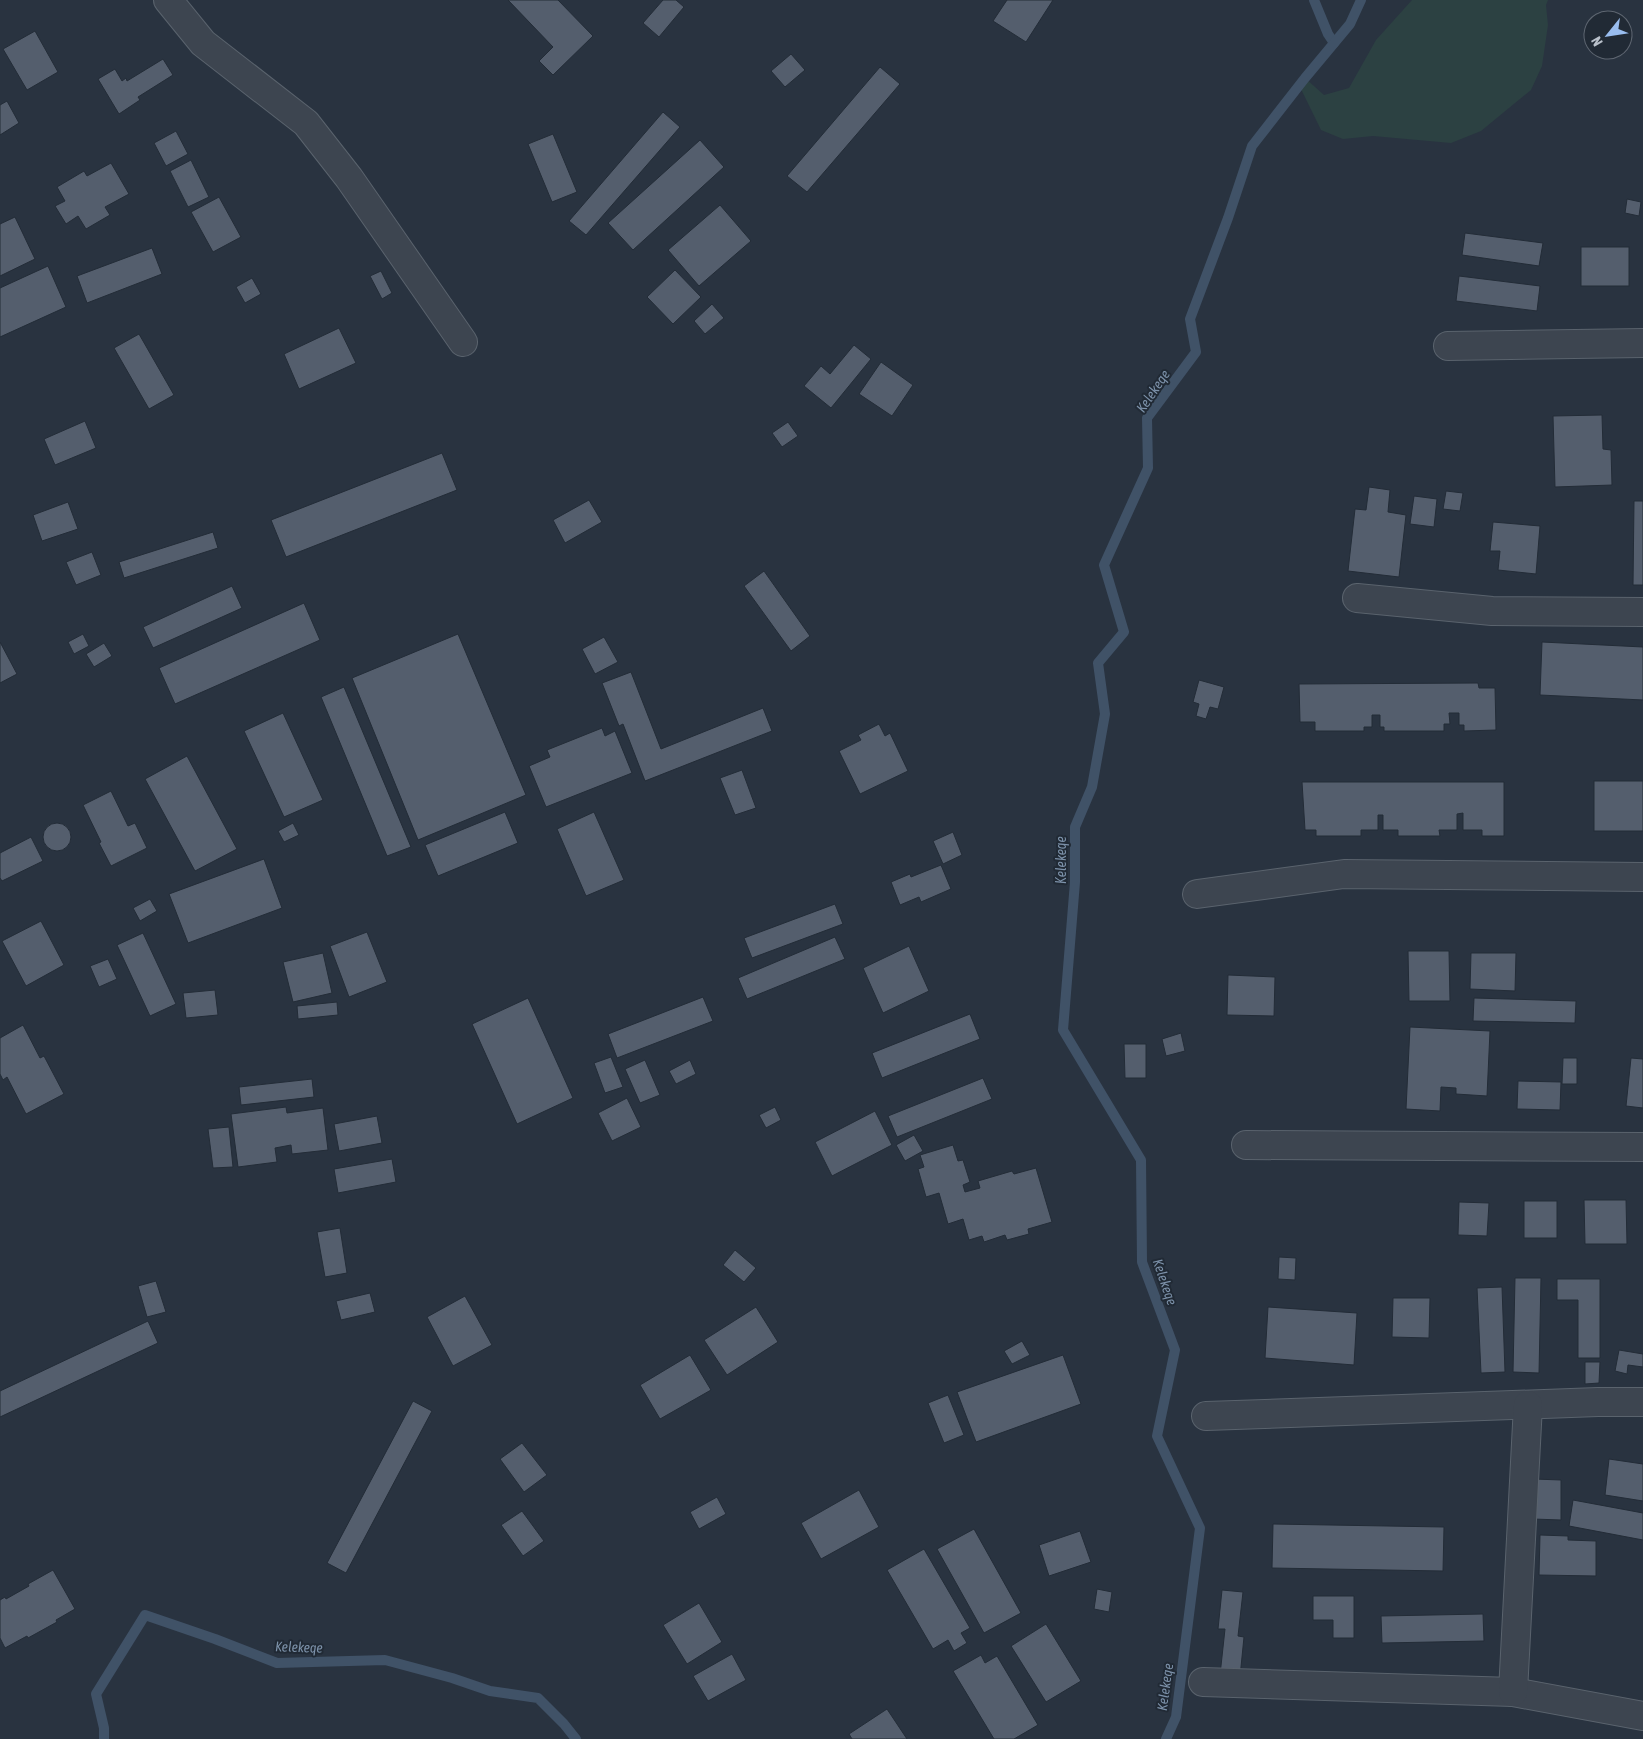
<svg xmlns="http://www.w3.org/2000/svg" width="1643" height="1739" font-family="'Asap Condensed',sans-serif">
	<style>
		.green { fill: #2c4142 }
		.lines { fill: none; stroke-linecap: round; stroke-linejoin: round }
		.stream { stroke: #405267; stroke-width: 10 }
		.building { fill: #545e6d; stroke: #232c37 }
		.street-casing { stroke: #5a636d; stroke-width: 30 }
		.street { stroke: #3d4550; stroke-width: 28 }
		.labels { text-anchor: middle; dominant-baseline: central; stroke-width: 4; stroke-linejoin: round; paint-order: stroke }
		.water-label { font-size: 14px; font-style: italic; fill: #7d92aa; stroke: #212a35 }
	</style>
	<rect width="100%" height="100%" fill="#293340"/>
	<path class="green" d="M1412,0h136l-2,5 2,20 -6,41 -11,24 -50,41 -30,12 -78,-7 -30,3 -22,-9 -22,-45 6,-7 19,17 25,-7 27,-48z"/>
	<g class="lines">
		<g class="stream">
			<path d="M1314,0l14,34 6,9"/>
			<path d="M104,1739v-11l-8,-34 49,-79 70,24 62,24 108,-3 67,18 38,13 48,7 26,26 12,15"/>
			<path d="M1166,1739l10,-22 24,-189 -43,-92 18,-86 -33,-88 -1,-102 -78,-130 12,-148v-55l17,-40 13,-73 -7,-51 26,-31 -20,-67 44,-97 -1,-50 49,-66 -6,-33 38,-101 24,-72 53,-68 45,-54 11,-24"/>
		</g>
	</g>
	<g class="building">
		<path d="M508,0h50l35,36 -40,39 -14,-14 14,-14z"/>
		<path d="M663,0h13l8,7 -25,30 -16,-14z"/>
		<path d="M1007,0h46l-27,42 -33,-21z"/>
		<path d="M35,31l23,41 -31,18 -24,-41z"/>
		<path d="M791,54l14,16 -20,17 -14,-16z"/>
		<path d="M163,59l10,16 -35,22 2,3 -21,14 -21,-35 17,-10 7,12 4,-3 1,3z"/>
		<path d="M880,67l20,17 -93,108 -20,-16z"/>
		<path d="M7,101l12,22 -19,12v-30z"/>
		<path d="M663,112l17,15 -94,108 -17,-14z"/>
		<path d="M176,131l12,23 -22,12 -12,-23z"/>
		<path d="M553,134l24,58 -25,10 -24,-58z"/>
		<path d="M700,140l24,27 -91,83 -25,-27z"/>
		<path d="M191,160l18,37 -21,10 -18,-36z"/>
		<path d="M111,163l18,31 -24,13 5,8 -24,14 -8,-13 -12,8 -11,-18 10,-5 -8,-14 27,-16 3,5z"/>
		<path d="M219,197l22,40 -28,15 -22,-40z"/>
		<path d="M1627,199l14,3 -2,14 -14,-3z"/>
		<path d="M720,205l31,36 -52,45 -31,-36z"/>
		<path d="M15,217l20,42 -35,17v-52z"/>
		<path d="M1465,233l78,10 -4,23 -77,-11z"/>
		<rect x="1581" y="247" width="48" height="39"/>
		<path d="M152,248l10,26 -75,29 -10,-27z"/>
		<path d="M48,266l18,41 -66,30v-49z"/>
		<path d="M675,270l26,27 -28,27 -26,-27z"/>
		<path d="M381,271l11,22 -10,6 -12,-23z"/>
		<path d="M1459,276l81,10 -3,25 -81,-10z"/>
		<path d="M252,278l9,16 -16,9 -9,-16z"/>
		<path d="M712,304l12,14 -19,16 -11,-13z"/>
		<path d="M339,328l17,35 -57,26 -15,-35z"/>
		<path d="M139,334l35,61 -25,14 -35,-61z"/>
		<path d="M854,345l17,14 -40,49 -27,-22 17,-20 9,8z"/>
		<path d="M881,362l32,23 -21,31 -33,-22z"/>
		<path d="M1602,415l1,34 8,1 1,35 -57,2 -2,-71z"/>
		<path d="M85,421l11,27 -41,17 -11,-26z"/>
		<path d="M788,422l10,14 -16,11 -10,-14z"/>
		<path d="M442,453l15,37 -171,67 -15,-37z"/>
		<path d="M1369,487l21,3 -2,22 18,3 -7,62 -51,-6 7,-62 11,1z"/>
		<path d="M1446,491l17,2 -3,18 -17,-2z"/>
		<path d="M1414,496l23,3 -3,28 -24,-3z"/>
		<path d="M589,500l13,22 -37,21 -12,-23z"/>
		<path d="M1634,501h9v84h-10z"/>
		<path d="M68,502l10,27 -36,12 -9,-26z"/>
		<path d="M1493,522l47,4 -4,48 -38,-4 2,-19h-10z"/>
		<path d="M213,532l5,16 -94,30 -5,-16z"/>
		<path d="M92,552l9,23 -25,10 -10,-23z"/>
		<path d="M764,571l46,65 -19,15 -47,-65z"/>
		<path d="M232,586l10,22 -89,40 -10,-21z"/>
		<path d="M304,603l16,37 -145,64 -16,-36z"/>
		<path d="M83,634l6,12 -15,8 -6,-12z"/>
		<path d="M458,634l68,161 -108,45 -66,-162z"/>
		<path d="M604,637l14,25 -23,12 -13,-25z"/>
		<path d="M0,642l17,32 -17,9z"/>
		<path d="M1542,642l101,5v53l-103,-5z"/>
		<path d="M104,643l8,13 -18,11 -8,-13z"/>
		<path d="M631,672l30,77 102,-41 9,23 -127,50 -22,-57 -4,2 -17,-43z"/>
		<path d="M1199,680l25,7 -6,22 -8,-2 -4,12 -10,-3 3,-12 -6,-2z"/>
		<path d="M1478,683l1,5h16l1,42 -32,1v-6h-5v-12h-10l1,11h-6v7h-60v-4h-4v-12h-8v12h-8v4h-49v-9h-15l-1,-38z"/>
		<path d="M344,687l67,160 -24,9 -66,-159z"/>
		<path d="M283,713l40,87 -39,17 -40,-86z"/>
		<path d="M879,724l6,12 5,-3 18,38 -48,23 -21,-43 22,-11 -3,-5z"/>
		<path d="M602,728l3,8 10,-5 17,42 -86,34 -17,-41 21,-9 -3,-7z"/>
		<path d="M187,756l50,93 -42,22 -50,-92z"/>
		<path d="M742,770l14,38 -21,7 -15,-37z"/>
		<rect x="1594" y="781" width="49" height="50"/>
		<path d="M1302,782h202v54h-22v-6h-19v-17l-6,1v16h-18l1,6h-42v-6h-15v-15h-5v15h-17v6h-45v-6h-11z"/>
		<path d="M111,791l17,35 7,-3 12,25 -36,18 -12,-23 2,-1 -18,-37z"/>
		<path d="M505,812l13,31 -80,33 -13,-31z"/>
		<path d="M594,812l30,68 -38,16 -29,-67z"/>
		<path d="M293,823l6,12 -15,7 -6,-11z"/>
		<circle cx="57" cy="837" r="14"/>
		<path d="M953,832l9,23 -19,9 -10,-23z"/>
		<path d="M31,837l12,24 -41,20 -2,-3v-25z"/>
		<path d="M264,859l18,49 -94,35 -19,-49z"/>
		<path d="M941,865l10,24 -30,13 -2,-5 -19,8 -9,-23 19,-8 1,3z"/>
		<path d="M150,899l7,12 -17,10 -7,-13z"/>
		<path d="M835,904l8,20 -91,34 -8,-20z"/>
		<path d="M41,921l23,44 -38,21 -24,-45z"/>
		<path d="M367,932l20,50 -38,15 -19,-51z"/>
		<path d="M143,933l33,71 -26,12 -33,-71z"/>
		<path d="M835,937l10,22 -98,40 -9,-21z"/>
		<path d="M909,946l20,45 -46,22 -20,-45z"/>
		<path d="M1408,951h41l1,50h-41z"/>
		<path d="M323,953l9,40 -39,9 -10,-40z"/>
		<path d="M1471,953h45l-1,38 -45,-2z"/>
		<path d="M108,959l9,20 -18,8 -9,-21z"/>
		<path d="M1228,975l47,2 -1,39 -47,-1z"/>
		<path d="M215,990l3,25 -32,3 -3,-25z"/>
		<path d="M703,997l10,24 -96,37 -9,-24z"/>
		<path d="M528,998l45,100 -56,26 -45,-100z"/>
		<path d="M1474,998l102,3 -1,22 -102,-2z"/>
		<path d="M337,1002l1,13 -40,4 -1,-13z"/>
		<path d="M970,1014l10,25 -98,39 -10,-25z"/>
		<path d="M23,1025l17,33 4,-2 20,38 -38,20 -19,-37 -4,3 -3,-6v-36z"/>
		<path d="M1410,1027l80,4 -3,65 -31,-2v-6l-15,-1 -1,24 -34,-2z"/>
		<path d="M1181,1033l4,18 -19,5 -4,-17z"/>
		<path d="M1124,1044h22v34h-21z"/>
		<path d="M611,1057l12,30 -18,6 -11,-30z"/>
		<path d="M1563,1058h14v26h-15z"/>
		<path d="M1631,1058l12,1v49l-17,-2z"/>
		<path d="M645,1060l15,35 -20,8 -15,-34z"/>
		<path d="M690,1060l6,14 -20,10 -7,-13z"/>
		<path d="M983,1078l9,21 -95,38 -9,-21z"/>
		<path d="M312,1079l2,18 -73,8 -2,-18z"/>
		<path d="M1518,1081l43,1 -1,28 -43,-1z"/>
		<path d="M627,1098l14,29 -29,14 -14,-28z"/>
		<path d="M286,1107l1,6 36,-5 5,42 -36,4 -1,-9 -16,3 2,14 -39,5 -7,-53z"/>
		<path d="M775,1107l6,13 -15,8 -7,-13z"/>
		<path d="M875,1111l17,34 -60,31 -17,-34z"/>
		<path d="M377,1116l5,27 -43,8 -5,-27z"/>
		<path d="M229,1127l4,40 -20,1 -5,-39z"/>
		<path d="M914,1135l9,16 -18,10 -9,-16z"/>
		<path d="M953,1145l5,16 5,-1 7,22 -7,3 2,7 15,-4 -2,-7 34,-10 2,3 22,-6 16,54 -24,7 1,5 -22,6 -2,-5 -21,7 -2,-6 -13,4 -6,-21 -15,5 -9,-31 -13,4 -8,-28 6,-2 -4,-12z"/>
		<path d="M392,1159l4,23 -58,11 -4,-24z"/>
		<path d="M1584,1200h42l1,44h-42z"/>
		<rect x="1524" y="1201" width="33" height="37"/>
		<path d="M1459,1202l30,1 -2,33 -29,-1z"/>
		<path d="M340,1228l7,45 -22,4 -8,-45z"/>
		<path d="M735,1250l21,18 -12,14 -21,-17z"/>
		<path d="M1279,1257l17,1 -1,22 -17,-1z"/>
		<path d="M1515,1278h26l-2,95 -26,-1z"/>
		<path d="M1557,1279h43v79h-22v-58h-21z"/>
		<path d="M156,1281l10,31 -19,5 -9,-31z"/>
		<path d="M1502,1287l3,85 -24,1 -4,-85z"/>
		<path d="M370,1293l5,19 -34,8 -5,-19z"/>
		<path d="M465,1296l27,49 -39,21 -26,-49z"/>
		<path d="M1393,1298h37l-1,40 -37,-1z"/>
		<path d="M756,1307l22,35 -51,33 -23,-35z"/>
		<path d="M1268,1307l89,6 -3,52 -89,-7z"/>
		<path d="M148,1321l10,22 -158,74v-26z"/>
		<path d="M1022,1341l8,14 -18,9 -8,-13z"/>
		<path d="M1619,1350l24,4v13l-15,-2 -1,9 -12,-3z"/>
		<path d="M690,1355l21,35 -51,29 -20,-34z"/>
		<path d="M1063,1355l18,49 -105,38 -19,-50z"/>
		<path d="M1585,1362h15l-1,21 -14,1z"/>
		<path d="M948,1395l16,40 -20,8 -16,-40z"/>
		<path d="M413,1401l19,10 -86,162 -19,-10z"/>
		<path d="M522,1443l25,32 -23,17 -24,-33z"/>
		<path d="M1609,1459l34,5v37l-38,-6z"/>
		<path d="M1534,1479l27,1v40l-28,-1z"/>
		<path d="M859,1490l20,37 -58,32 -20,-36z"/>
		<path d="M717,1497l9,17 -27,15 -9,-17z"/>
		<path d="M1573,1500l70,13v27l-74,-14z"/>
		<path d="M522,1511l22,30 -21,15 -22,-31z"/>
		<path d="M1273,1524l171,3 -1,44 -171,-3z"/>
		<path d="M974,1529l47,84 -37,20 -47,-84z"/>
		<path d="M1080,1531l11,31 -42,14 -10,-31z"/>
		<path d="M1540,1535l28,1v4l28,1v35l-57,-1z"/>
		<path d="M924,1549l46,79 -9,5 6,10 -13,8 -6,-11 -15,9 -46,-79z"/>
		<path d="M53,1570l22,39 -19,11 1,2 -29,16 -1,-2 -22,12 -5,-10v-38l5,-3 1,2 23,-13 -1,-2z"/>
		<path d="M1097,1589l15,3 -3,20 -15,-3z"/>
		<path d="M1222,1590l21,2 -5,44 6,1 -4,40 -20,-2 5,-46h-7z"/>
		<path d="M1313,1596h41v42h-21v-18h-20z"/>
		<path d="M699,1603l23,39 -35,22 -24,-39z"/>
		<path d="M1483,1614l1,27 -102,2 -1,-27z"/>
		<path d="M1046,1624l35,57 -35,21 -35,-56z"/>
		<path d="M732,1654l14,26 -38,21 -15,-25z"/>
		<path d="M981,1655l4,8 12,-7 41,69 -24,14h-20l-41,-68z"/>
		<path d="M887,1709l20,30h-55l-3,-5z"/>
	</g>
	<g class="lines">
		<g class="street-casing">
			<g id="street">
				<path d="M168,0l35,43 103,80 43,55 114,164"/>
				<path d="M1448,346l195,-3"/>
				<path d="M1357,598l135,13 151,1"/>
				<path d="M1197,894l147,-20 299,3"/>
				<path d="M1246,1145l397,2"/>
				<path d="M1206,1416l392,-14h45"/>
				<path d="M1203,1682l310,10 130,24"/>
				<path d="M1513,1692l15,-287"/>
			</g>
		</g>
		<use href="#street" class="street"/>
	</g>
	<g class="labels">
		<g class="water-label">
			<text transform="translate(1153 391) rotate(-56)">Kelekeqe</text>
			<text transform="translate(1061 860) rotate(-90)">Kelekeqe</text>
			<text transform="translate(1165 1282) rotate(71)">Kelekeqe</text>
			<text transform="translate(299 1647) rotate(2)">Kelekeqe</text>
			<text transform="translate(1165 1687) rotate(-82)">Kelekeqe</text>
		</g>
	</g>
	<g transform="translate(1608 35) rotate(240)"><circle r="24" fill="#212a35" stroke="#5e6671"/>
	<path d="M0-4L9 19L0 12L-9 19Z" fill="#99bdef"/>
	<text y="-8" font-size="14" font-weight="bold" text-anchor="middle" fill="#b9c0ca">N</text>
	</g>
</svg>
